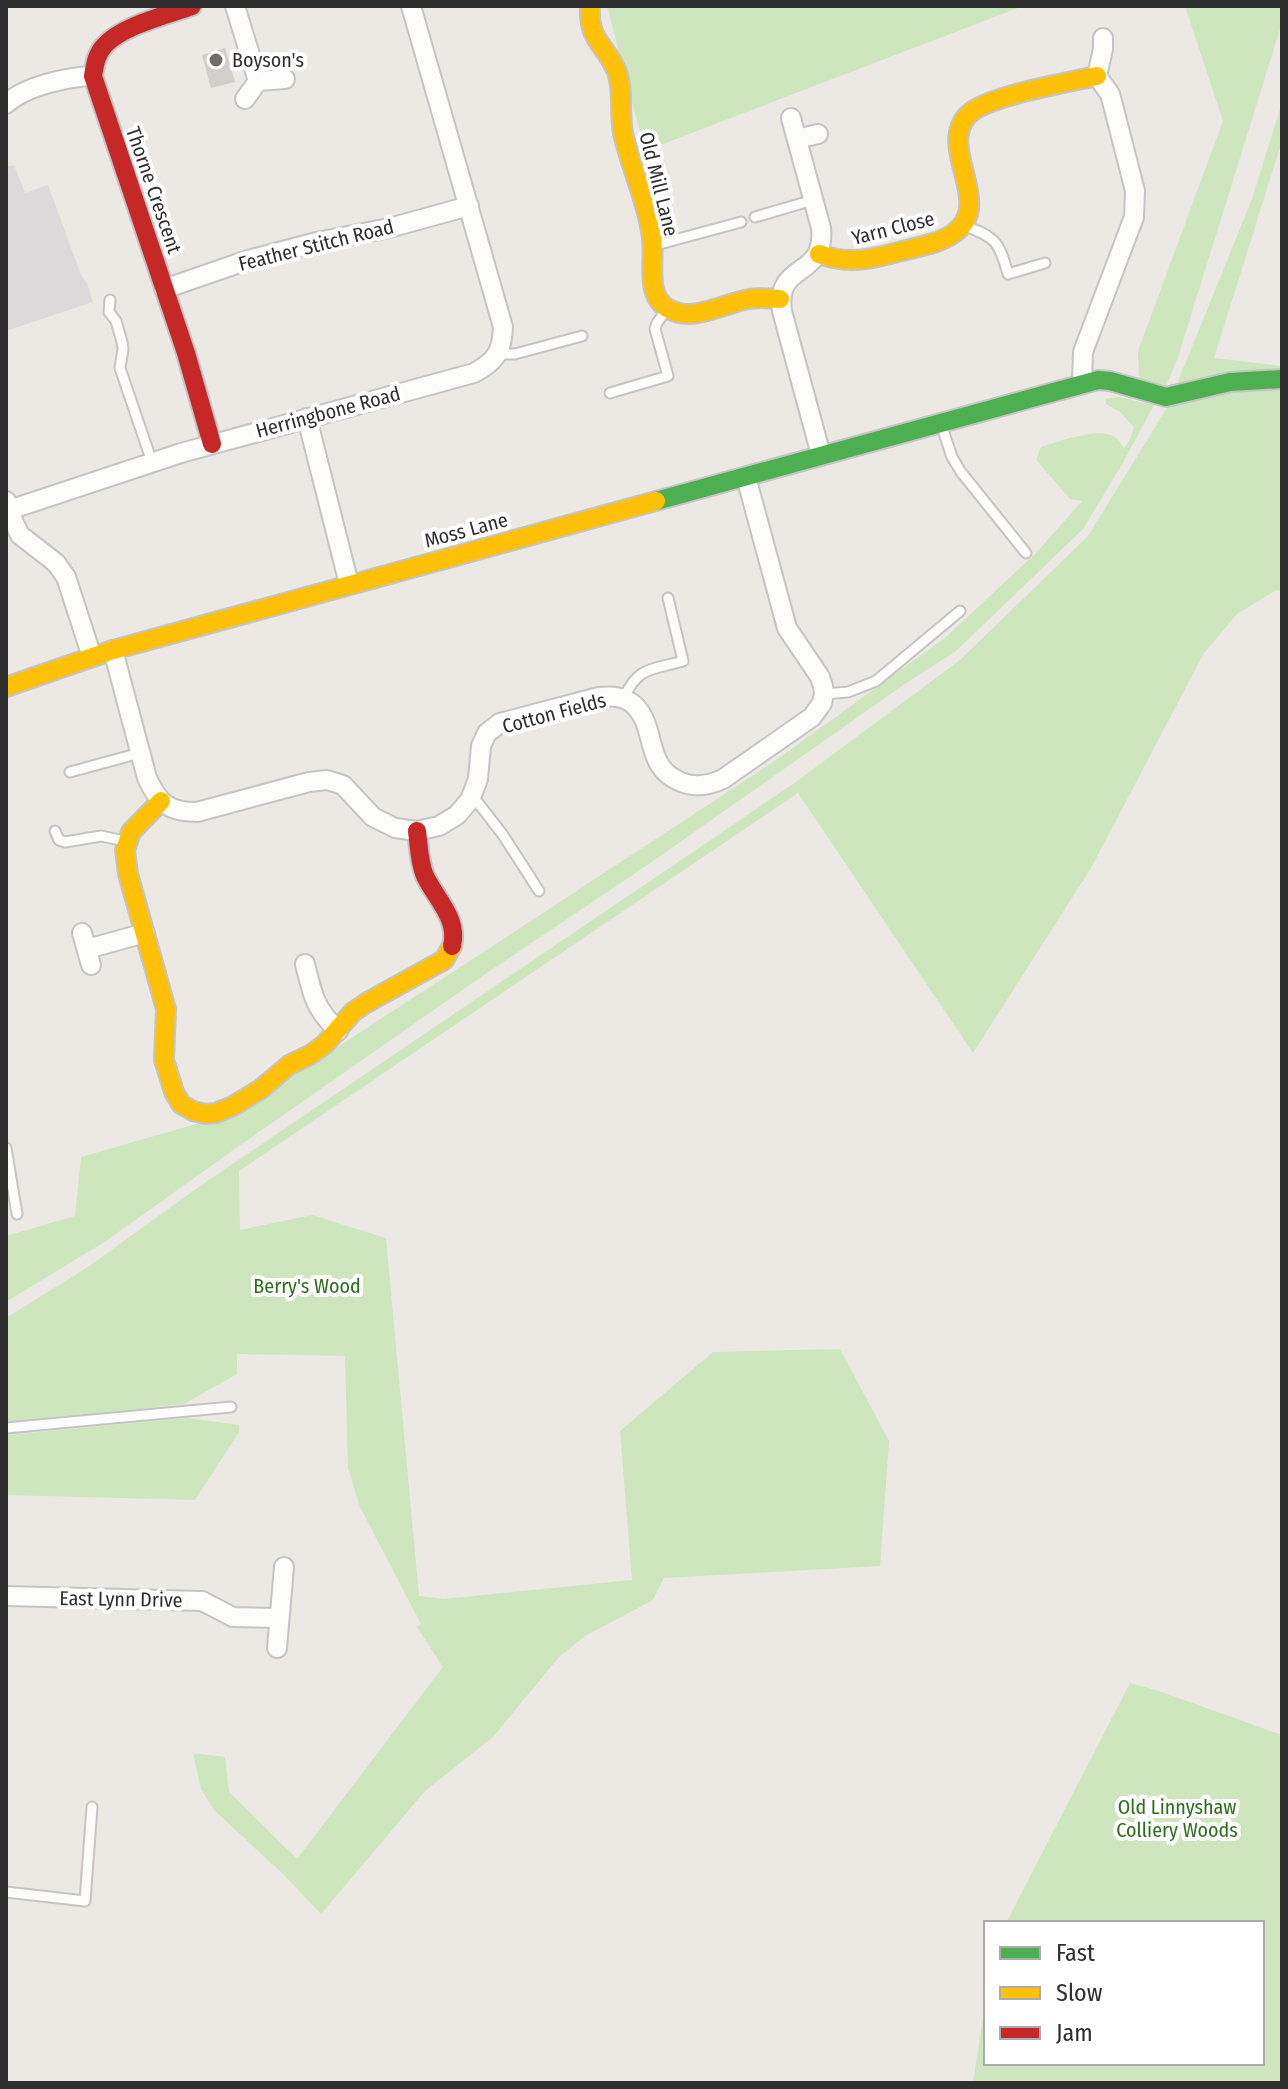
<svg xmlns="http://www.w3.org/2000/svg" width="1288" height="2089" font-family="'Fira Sans Condensed',sans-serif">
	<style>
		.industrial { fill: #dcd9db }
		.green { fill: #cee6be }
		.building { fill: #d1cecb }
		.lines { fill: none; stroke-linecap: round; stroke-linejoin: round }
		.lane-casing { stroke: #c5c4c5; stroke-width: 13 }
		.street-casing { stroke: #c5c4c5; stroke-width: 22 }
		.fast-casing { stroke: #c5c4c5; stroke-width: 22 }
		.slow-casing { stroke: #c5c4c5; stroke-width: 22 }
		.jam-casing { stroke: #c5c4c5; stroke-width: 22 }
		.lane { stroke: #fcfcfb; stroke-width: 9 }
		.street { stroke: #fcfcfb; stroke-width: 18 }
		.fast { stroke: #4caf50; stroke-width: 18 }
		.slow { stroke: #ffc107; stroke-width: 18 }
		.jam { stroke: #c62828; stroke-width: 18 }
		.poi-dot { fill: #706f6e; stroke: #fff; stroke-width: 3 }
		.labels { text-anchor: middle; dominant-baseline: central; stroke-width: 8; stroke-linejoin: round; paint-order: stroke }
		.poi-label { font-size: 20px; fill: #2e2e2e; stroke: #fff; text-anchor: start }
		.street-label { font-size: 20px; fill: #2e2e2e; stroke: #fff }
		.park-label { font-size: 20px; fill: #2c6e1b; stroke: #fff }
	</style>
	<rect width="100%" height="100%" fill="#ece8e4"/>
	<path class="industrial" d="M14,165l11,28 23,-8 33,90 6,8 6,19 -87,29v-164z"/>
	<g class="green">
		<path d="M607,6h416l-378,145z"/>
		<path d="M1185,6h97v17l-104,334 -13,32 -26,-7 -1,-31 85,-230z"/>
		<path d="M1282,103v38l-68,217 68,8v225l-6,-1 -39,24 -33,39 -113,215 -118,185 -175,-260 -559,378 1,59 72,-15 74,23 33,358 25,3 188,-19 -12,-149 93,-79 127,-3 49,92 -9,125 -216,12 -11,22 -68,36 -26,21 -66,80 -68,54 -104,123 -37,-39 -70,-65 -13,-21 -8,-36 32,4 4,35 68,67 146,-192 -26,-40 4,-3 -61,-117 -12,-39 -3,-112 -108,-2v20l-53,30 -178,20v-106l82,-51 112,-81 593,-402 167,-124 128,-124 80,-130 84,-207z"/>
		<path d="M1119,397l35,8 -33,61 -38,63 -128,123 -46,29 -263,185 -165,111 -242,169 -133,95 -100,61v-66l69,-20 6,-59 157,-45 273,-178 265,-174 169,-122 92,-86 45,-51 -12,-2 -34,-39 5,-13c18,-5 58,-22 75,-9 3,2 5,6 8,10l5,-7 5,-14 -14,-15 -14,-8v-5z"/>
		<path d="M188,1418l51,7v7l-44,68 -189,-5v-60z"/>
		<path d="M1130,1683l29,8 123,44v348h-309l13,-84v64h276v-140h-256z"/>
	</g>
	<path class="building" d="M225,48l10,34 -24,6 -9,-33z"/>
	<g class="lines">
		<g class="lane-casing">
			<g id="lane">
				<path d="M755,217l58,-17"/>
				<path d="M965,226c31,11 34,16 43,48l37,-11"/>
				<path d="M656,245l85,-23"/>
				<path d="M110,300l-1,12 7,9 6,21 1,7 -3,19 32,94"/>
				<path d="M498,354h17l67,-18"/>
				<path d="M610,393l58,-17 -13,-47 2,-6 10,-14"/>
				<path d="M942,427l10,30 9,15 65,81"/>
				<path d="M824,694l24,-2 28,-11 84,-70"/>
				<path d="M624,698c14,-32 28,-28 59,-37l-15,-63"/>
				<path d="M70,772l70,-19"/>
				<path d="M472,795l31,40 36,56"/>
				<path d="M55,831l4,9 6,2 36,-6 24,5"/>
				<path d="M6,1148l11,66"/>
				<path d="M6,1428l225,-21"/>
				<path d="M6,1892l79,9 7,-94"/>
			</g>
		</g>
		<g class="street-casing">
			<g id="street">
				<path d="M235,6l23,75"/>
				<path d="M245,99l13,-18 27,-2"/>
				<path d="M6,104c19,-18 61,-27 87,-28"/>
				<path d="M791,118l30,110c5,52 -46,32 -39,83l39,144"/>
				<path d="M797,139l21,-5"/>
				<path d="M164,289l84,-29 69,-18 72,-14 80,-22"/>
				<path d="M1082,383l1,-31 51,-135 1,-26 -21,-82 -4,-15 -13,-18 6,-27v-11"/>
				<path d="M307,418l42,166"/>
				<path d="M6,501l8,22 6,12 36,28 10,14 26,80"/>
				<path d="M9,510l172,-57 293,-80c22,-12 28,-21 29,-46l-92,-321"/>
				<path d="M113,650l34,128c12,26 22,34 50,34l112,-30 18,-2 16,5 30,32 22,11 22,3 22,-5 18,-11 13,-15 8,-21 3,-33 6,-13 13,-10 99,-26c13,-1 25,-1 35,8 24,23 9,62 47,77 14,6 29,3 42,-3l89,-62 10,-14 2,-9 -1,-8 -3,-9 -33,-49 -41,-151"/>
				<path d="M82,933l9,32"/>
				<path d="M87,949l58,-16"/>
				<path d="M305,964c8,32 9,43 33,67"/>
				<path d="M6,1596l196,5 31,16 46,1"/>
				<path d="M277,1648l7,-81"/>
			</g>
		</g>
		<g class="fast-casing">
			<path id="fast" d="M656,501l442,-121 12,1 56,16 64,-15 52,-3"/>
		</g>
		<g class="slow-casing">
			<g id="slow">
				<path d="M590,6c-2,36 16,38 27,66 7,19 2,41 6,61 8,36 25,70 29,106 3,21 -7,56 15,69 25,16 57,-5 82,-9 11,-2 21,0 31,0"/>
				<path d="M819,254c29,11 54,5 83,-3 18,-5 37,-7 52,-18 42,-30 -19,-86 15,-119 18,-18 101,-32 128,-38"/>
				<path d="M6,687l107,-37 543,-149"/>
				<path d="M161,801l-30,31 -6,18 3,24 38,135 -2,51 10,32 7,12 12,7 13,3 10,-1 17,-7 28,-17 28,-24 21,-10 15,-11 28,-32 13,-9 78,-43 8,-14"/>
			</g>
		</g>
		<g class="jam-casing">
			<g id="jam">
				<path d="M192,6c-25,9 -71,20 -88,40 -8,9 -9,19 -11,30l93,277 26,91"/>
				<path d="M417,831c2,15 2,31 8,45 11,23 34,43 27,70"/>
			</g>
		</g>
		<use href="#lane" class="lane"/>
		<use href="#street" class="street"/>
		<use href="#fast" class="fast"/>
		<use href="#slow" class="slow"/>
		<use href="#jam" class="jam"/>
	</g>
	<circle class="poi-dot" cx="216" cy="60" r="8"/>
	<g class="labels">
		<g class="poi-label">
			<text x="232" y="60">Boyson's</text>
		</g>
		<g class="street-label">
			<text transform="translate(659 184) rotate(76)">Old Mill Lane</text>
			<text transform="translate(154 190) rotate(71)">Thorne Crescent</text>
			<text transform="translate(893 228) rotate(-14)">Yarn Close</text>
			<text transform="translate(316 245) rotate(-14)">Feather Stitch Road</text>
			<text transform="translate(328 412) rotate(-15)">Herringbone Road</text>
			<text transform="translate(466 530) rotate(-15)">Moss Lane</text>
			<text transform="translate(554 713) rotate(-15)">Cotton Fields</text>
			<text transform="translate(121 1599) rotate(1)">East Lynn Drive</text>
		</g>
		<g class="park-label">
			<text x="307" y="1286">Berry's Wood</text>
			<text x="1177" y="1807">Old Linnyshaw<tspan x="1177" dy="23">Colliery Woods</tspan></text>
		</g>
	</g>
	<rect width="1288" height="2089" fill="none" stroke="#2e2e2e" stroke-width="16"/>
	<rect x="984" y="1921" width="280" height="144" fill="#ffffff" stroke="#ababab" stroke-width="2"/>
	<rect x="1000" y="1947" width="40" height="12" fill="#4caf50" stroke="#ababab" stroke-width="2"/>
	<text x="1056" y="1961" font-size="24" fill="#2e2e2e">Fast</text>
	<rect x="1000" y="1987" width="40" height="12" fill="#ffc107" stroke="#ababab" stroke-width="2"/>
	<text x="1056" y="2001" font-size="24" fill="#2e2e2e">Slow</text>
	<rect x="1000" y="2027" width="40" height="12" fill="#c62828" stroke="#ababab" stroke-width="2"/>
	<text x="1056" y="2041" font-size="24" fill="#2e2e2e">Jam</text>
</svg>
